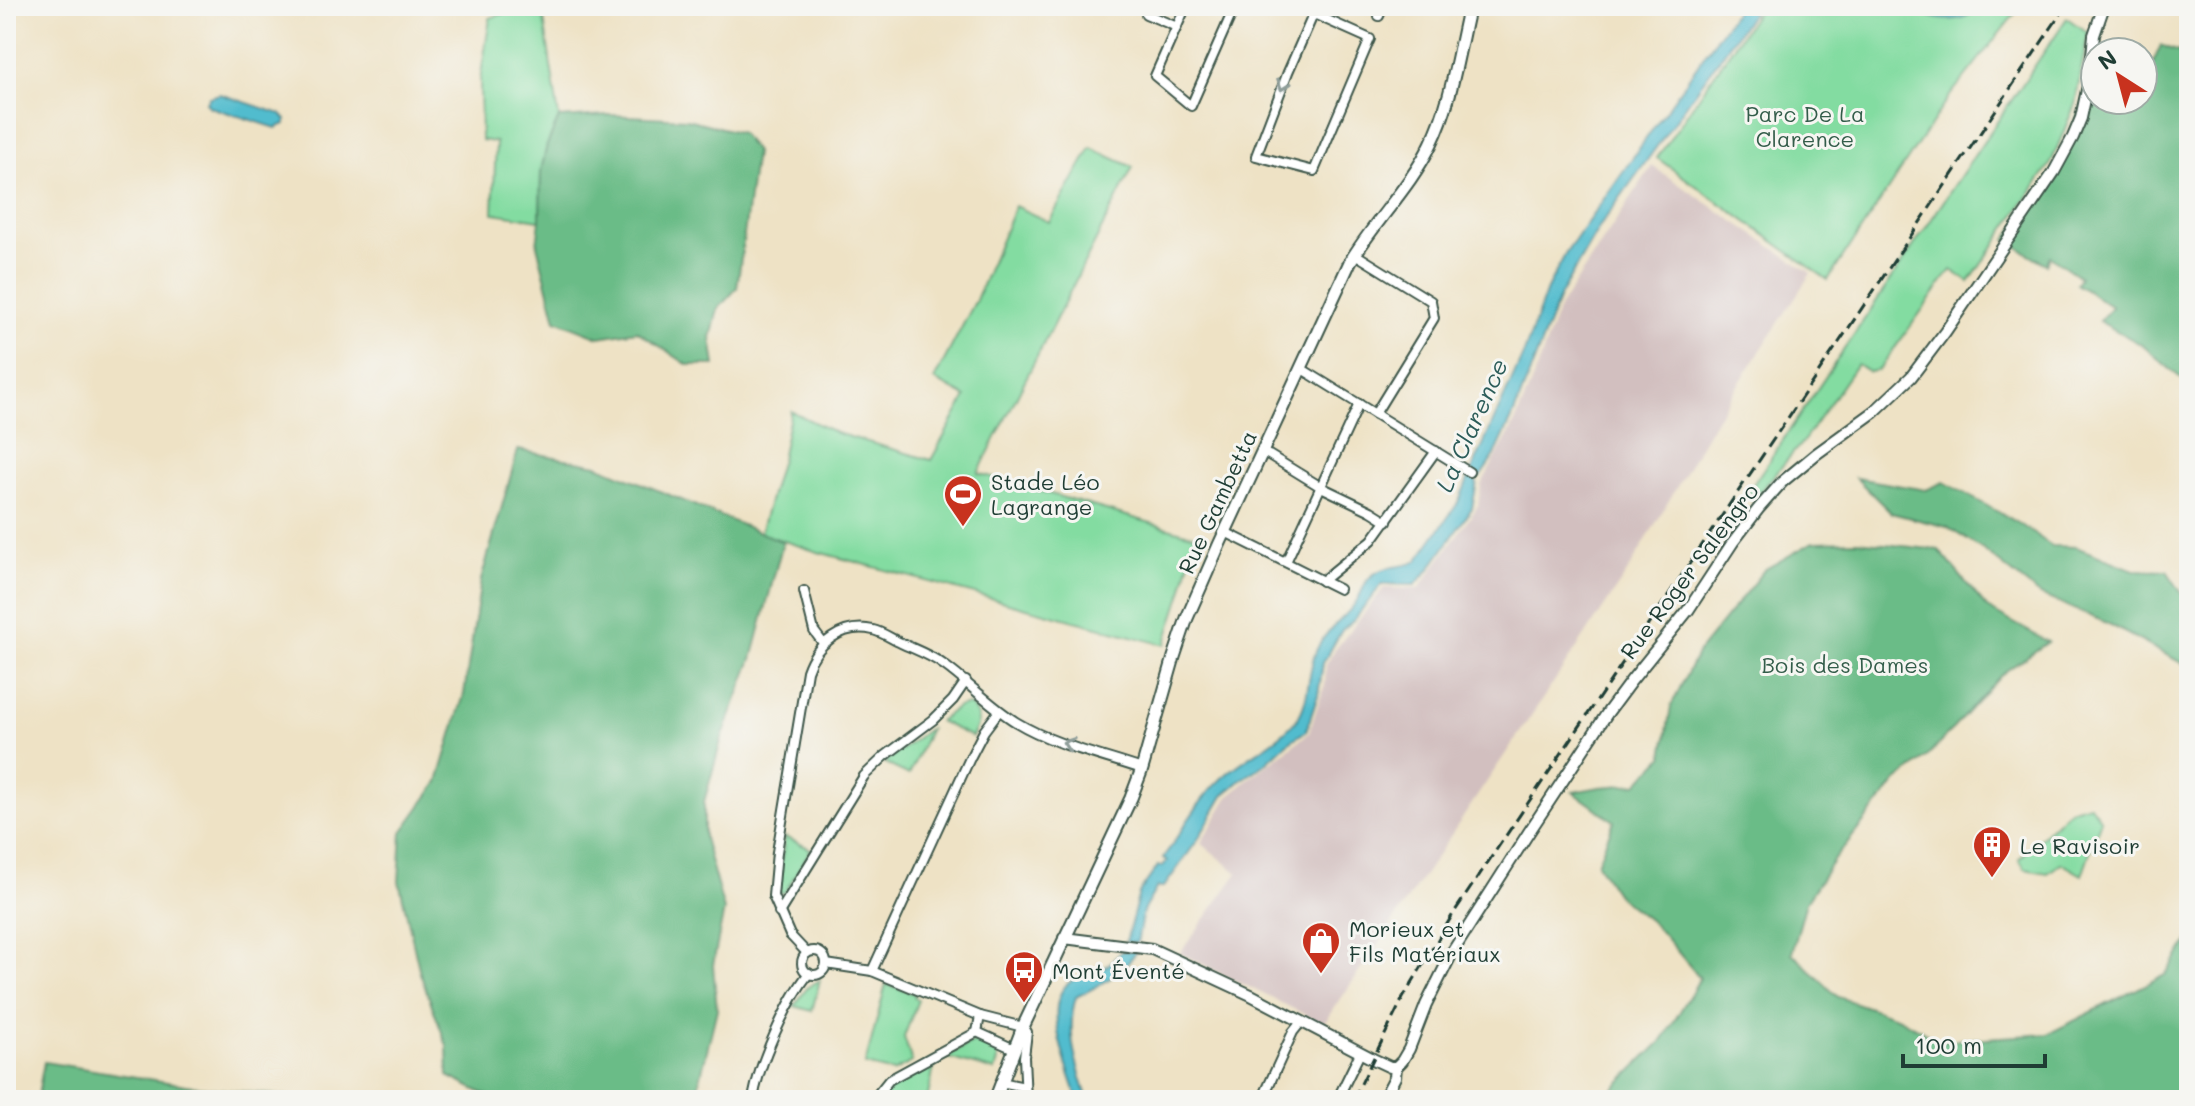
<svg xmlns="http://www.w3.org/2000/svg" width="2195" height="1106" font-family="Mali,sans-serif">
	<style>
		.industrial { fill: #d2bfbf }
		.green { fill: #83dca1; stroke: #518c6a; stroke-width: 2 }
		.forest { fill: #6abc87; stroke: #447c5e; stroke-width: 2 }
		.water { fill: #51bcce; stroke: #387c81; stroke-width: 2 }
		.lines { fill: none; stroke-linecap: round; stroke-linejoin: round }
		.minor-casing { stroke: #3e564a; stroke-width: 12 }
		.tertiary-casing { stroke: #3e564a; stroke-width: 14 }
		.secondary-casing { stroke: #3e564a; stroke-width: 15 }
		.minor { stroke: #fff; stroke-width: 8 }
		.tertiary { stroke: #fff; stroke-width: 10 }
		.secondary { stroke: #fff; stroke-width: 11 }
		.rail { stroke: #1f3d34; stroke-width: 3; stroke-dasharray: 12 6; stroke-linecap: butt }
		.oneway { stroke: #8f9e9a }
		.labels { text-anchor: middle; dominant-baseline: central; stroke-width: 6; stroke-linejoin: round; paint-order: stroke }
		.park-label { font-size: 22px; fill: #335d4a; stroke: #f6f6f2 }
		.poi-label { font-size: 22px; fill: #1f3d34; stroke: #f6f6f2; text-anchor: start }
		.street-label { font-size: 22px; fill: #1f3d34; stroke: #f6f6f2 }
		.water-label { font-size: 24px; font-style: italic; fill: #2c5d5a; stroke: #f6f6f2 }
	</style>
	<rect width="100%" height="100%" fill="#f6f6f2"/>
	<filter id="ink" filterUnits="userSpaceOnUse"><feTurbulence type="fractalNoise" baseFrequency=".0125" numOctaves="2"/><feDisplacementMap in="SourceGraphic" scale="16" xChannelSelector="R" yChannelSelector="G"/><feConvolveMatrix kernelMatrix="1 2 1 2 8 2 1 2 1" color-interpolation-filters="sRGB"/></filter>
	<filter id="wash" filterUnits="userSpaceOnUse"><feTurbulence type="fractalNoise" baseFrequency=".006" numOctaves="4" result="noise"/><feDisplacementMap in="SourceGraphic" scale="32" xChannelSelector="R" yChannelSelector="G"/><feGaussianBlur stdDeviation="1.8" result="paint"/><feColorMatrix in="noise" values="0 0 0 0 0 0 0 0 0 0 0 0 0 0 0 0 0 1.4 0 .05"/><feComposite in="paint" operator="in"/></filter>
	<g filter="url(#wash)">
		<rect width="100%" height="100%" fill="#eee2c5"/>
		<path class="industrial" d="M1652,166l159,107 -95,146 -89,154 -303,451 -144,-71 58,-80 -37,-30 27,-45 16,-15 65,-50 16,-49 1,-19 8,-14 50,-63 35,1 59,-83 3,-21 34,-62 25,-62 19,-53z"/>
		<g class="green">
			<path d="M527,6h15l17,112 -12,27 -6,26 -1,49 -47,-7 3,-71 -15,-2 -1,-59 10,-63z"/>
			<path d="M1761,6h260l-72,91 -121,183 -171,-122z"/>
			<path d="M2067,18l21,15 -13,71 -24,59 -82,119 -18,-12 -72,100 -10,2 -12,-8 -52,75 -50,59 -7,-6z"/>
			<path d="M1091,148l42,19 -155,306 218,63 -14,56 -17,53 -347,-93 -58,-19 21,-74 10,-48 45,22 95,27 35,-63 -32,-17 42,-80 39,-94 34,16z"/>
			<path d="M966,705l5,1c10,13 8,17 1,31l-33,-16 19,-14z"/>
			<path d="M930,728l-21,47 -25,-12z"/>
			<path d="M2089,804l12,16 -19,55 -21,-12 -13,10 -23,-4 -6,-10 50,-49z"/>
			<path d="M785,837l26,12 -26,43 -3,1 -3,-1 -2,-4z"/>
			<path d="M820,980l-8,31 -18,-5 14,-19z"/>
			<path d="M886,984l29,10 -1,4 4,2 -14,37 8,25 -19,10 -28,-7z"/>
			<path d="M981,1041l7,1 -1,4 6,4 2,-2c5,8 3,14 0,23l-50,-14 26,-14z"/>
			<path d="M935,1063l-8,37h-45l12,-15z"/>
		</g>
		<g class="forest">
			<path d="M2161,45l28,11v329l-47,-40 -43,-24 13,-14 -36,-23 4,-7 -30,-21 -4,8 -40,-24 48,-68 41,-98v26h48v-19h2z"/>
			<path d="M609,115l78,4 54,14 14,19 -18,136 -19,21 -7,29 4,27h-27l-51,-34 -38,6 -43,-17 -19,-75 3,-25 1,-49 6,-26 12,-27z"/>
			<path d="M518,450l79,15 186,77 -31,117 -31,82 -17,61v36l20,72 -11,55 4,44 -22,91h-199l-48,-24 -1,-30 -27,-73 -21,-92 3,-49 36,-50 26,-88 17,-114z"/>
			<path d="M1856,478l70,12 18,-8 74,41 34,23 24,1 58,23 33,1 22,33v63l-82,-44 -67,-28 -54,-43 -39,-25 -56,-14z"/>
			<path d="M1857,541l82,9 48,58 61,34 -45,31 -74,82 -33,27 -61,76 -29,44 -14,51 46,44 61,21 41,23 108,-7 117,-59 24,-34v159h-593l7,-1 60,-59 37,-62 -45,-53 -37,-29 -21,-32 17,-43 -41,-29 27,-5 37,-3 26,-27 8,-51 27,-54 66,-82 49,-28z"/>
			<path d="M44,1062l148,24 122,14h-277z"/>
		</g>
		<g class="water">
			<path d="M1739,6h18l-157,220 -40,69 -47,121 -18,39 -15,22 -9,-5 53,-119 24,-66 18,-34z"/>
			<path d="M1917,6h64c-16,17 -49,19 -64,0z"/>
			<path d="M220,94l61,20 5,6 -1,4 -9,4 -66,-21 -4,-4 3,-6z"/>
			<path d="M1469,477l8,5 -5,26 -43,62 -14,15 -33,-1 -28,36 -12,10 -19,33 -5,32 -12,36 -20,13 -22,21 -23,15 -18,16 -26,45 -33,46h-7l-14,24 -6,32 -11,-1 13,-49 19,-27 4,1 5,-6 -4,-3c19,-27 34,-56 58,-79 24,-23 56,-35 76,-60 12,-15 11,-47 18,-65 9,-25 29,-33 41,-52 8,-12 8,-23 21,-30 12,-7 28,-4 40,-11l41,-58z"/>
			<path d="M1122,951h15l-15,19 -22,15 -24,12c-11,37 1,68 12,103h-10c-8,-28 -39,-96 -8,-118 6,-5 11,-3 18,-5 15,-5 23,-15 34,-26z"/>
		</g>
	</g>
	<g filter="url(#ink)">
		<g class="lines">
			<g class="minor-casing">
				<g id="minor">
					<path d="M1186,6l-31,70 36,30 44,-100"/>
					<path d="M1146,14l31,13"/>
					<path d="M1314,14l56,25 -56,132 -58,-15 32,-84 29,-66"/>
					<path d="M1379,16l4,-10"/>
					<path d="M1355,254l76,47 3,17 -59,96"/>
					<path d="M1302,369l167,103"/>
					<path d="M1262,453l7,2 52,32 50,24 16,10"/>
					<path d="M1225,532l114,57"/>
					<path d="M1286,562l73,-158"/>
					<path d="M1322,581l50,-41 64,-89"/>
					<path d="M804,591l10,40 9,12"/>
					<path d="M779,913l85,-137 21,-20 48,-36 20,-20 13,-19"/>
					<circle cx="814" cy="963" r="12"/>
					<path d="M807,953l-17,-18 -17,-39 4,-44 30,-181c9,-27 35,-48 66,-41 9,2 19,9 28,13 15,7 30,12 43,22 25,18 46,41 72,57 38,23 85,33 126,47"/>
					<path d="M826,964l46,7 108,45 43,11 4,5 -3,25 2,43"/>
					<path d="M872,971l98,-213 14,-27 15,-20"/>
					<path d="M977,1032l37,17"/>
					<path d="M1001,1082l24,5"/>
					<path d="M753,1100c5,-35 34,-99 56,-127"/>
					<path d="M873,1100l16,-20 88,-48 3,-16"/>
					<path d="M1262,1100l31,-68 8,-10"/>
					<path d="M1337,1100l23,-47"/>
				</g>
			</g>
			<g class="tertiary-casing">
				<g id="tertiary">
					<path d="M1064,938l88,11 99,46 122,64 17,8h6"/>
					<path d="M1396,1067l6,-6 7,-12 17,-44 27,-54 76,-119 79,-120 23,-31 58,-72 44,-67 26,-34 23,-26 34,-28 58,-42 37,-35 34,-45 109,-160 19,-35 8,-19 9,-42 4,-41 10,-29"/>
					<path d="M1383,1100l12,-23 1,-10"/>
				</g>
			</g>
			<g class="secondary-casing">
				<path id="secondary" d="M995,1100l28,-73 108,-229 11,-29 32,-112 13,-39 32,-73 131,-283c24,-40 61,-76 81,-118 21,-42 27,-93 38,-138"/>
			</g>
			<use href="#minor" class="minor"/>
			<use href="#tertiary" class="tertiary"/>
			<use href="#secondary" class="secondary"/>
			<path class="rail" d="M1353,1100l50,-102 50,-84 613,-908"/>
		</g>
		<defs><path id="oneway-chevron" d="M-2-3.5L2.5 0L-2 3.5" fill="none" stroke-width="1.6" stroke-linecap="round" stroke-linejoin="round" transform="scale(2)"/></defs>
		<g class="oneway">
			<use href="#oneway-chevron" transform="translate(1283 85) rotate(110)"/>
			<use href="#oneway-chevron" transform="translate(1068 744) rotate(-161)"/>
		</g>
	</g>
	<defs>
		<g id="stadium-pin" transform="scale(2)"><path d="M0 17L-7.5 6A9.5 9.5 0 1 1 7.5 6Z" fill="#c8321e" stroke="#f6f6f2"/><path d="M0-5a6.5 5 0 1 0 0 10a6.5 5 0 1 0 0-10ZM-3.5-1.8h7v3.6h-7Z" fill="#fff"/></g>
		<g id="building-pin" transform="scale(2)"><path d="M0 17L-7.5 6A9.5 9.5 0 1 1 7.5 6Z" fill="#c8321e" stroke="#f6f6f2"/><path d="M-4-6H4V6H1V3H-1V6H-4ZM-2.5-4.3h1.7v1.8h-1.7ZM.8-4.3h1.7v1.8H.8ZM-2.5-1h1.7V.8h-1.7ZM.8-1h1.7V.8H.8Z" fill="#fff"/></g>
		<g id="shop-pin" transform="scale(2)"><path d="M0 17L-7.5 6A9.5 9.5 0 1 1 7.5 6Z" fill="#c8321e" stroke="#f6f6f2"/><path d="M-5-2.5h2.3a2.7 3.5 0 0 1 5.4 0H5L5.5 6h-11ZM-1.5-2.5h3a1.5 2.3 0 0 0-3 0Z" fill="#fff"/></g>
		<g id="bus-pin" transform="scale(2)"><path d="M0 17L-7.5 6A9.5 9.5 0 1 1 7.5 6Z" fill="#c8321e" stroke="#f6f6f2"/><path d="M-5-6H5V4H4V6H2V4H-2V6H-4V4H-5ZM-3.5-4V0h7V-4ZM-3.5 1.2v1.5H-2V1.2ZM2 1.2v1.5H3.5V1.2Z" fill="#fff"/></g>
	</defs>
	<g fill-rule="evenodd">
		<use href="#stadium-pin" x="963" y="494"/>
		<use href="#building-pin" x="1992" y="845"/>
		<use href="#shop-pin" x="1321" y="941"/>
		<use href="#bus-pin" x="1024" y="970"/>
	</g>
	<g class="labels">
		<g class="park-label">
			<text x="1805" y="113">Parc De La<tspan x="1805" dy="25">Clarence</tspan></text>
			<text x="1845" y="664">Bois des Dames</text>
		</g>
		<g class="poi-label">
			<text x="991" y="481">Stade Léo<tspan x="991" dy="25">Lagrange</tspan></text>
			<text x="2020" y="845">Le Ravisoir</text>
			<text x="1349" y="928">Morieux et<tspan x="1349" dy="25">Fils Matériaux</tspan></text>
			<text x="1052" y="970">Mont Éventé</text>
		</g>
		<g class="street-label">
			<text transform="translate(1217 502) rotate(-65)">Rue Gambetta</text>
			<text transform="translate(1689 571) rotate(-53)">Rue Roger Salengro</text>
		</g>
		<g class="water-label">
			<text transform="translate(1471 425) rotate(-66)">La Clarence</text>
		</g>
	</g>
	<rect width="2195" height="1106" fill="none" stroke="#f6f6f2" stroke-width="32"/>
	<g transform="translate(2119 76) rotate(324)"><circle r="38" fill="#f6f6f2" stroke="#a0aca6" stroke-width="2"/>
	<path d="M0-6L14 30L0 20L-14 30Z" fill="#c8321e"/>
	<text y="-12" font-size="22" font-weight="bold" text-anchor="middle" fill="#1f3d34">N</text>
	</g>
	<path d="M1903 1054v12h142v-12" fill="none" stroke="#1f3d34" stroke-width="4"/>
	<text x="1915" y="1054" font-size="24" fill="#1f3d34" stroke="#f6f6f2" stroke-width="6" paint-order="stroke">100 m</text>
</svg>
